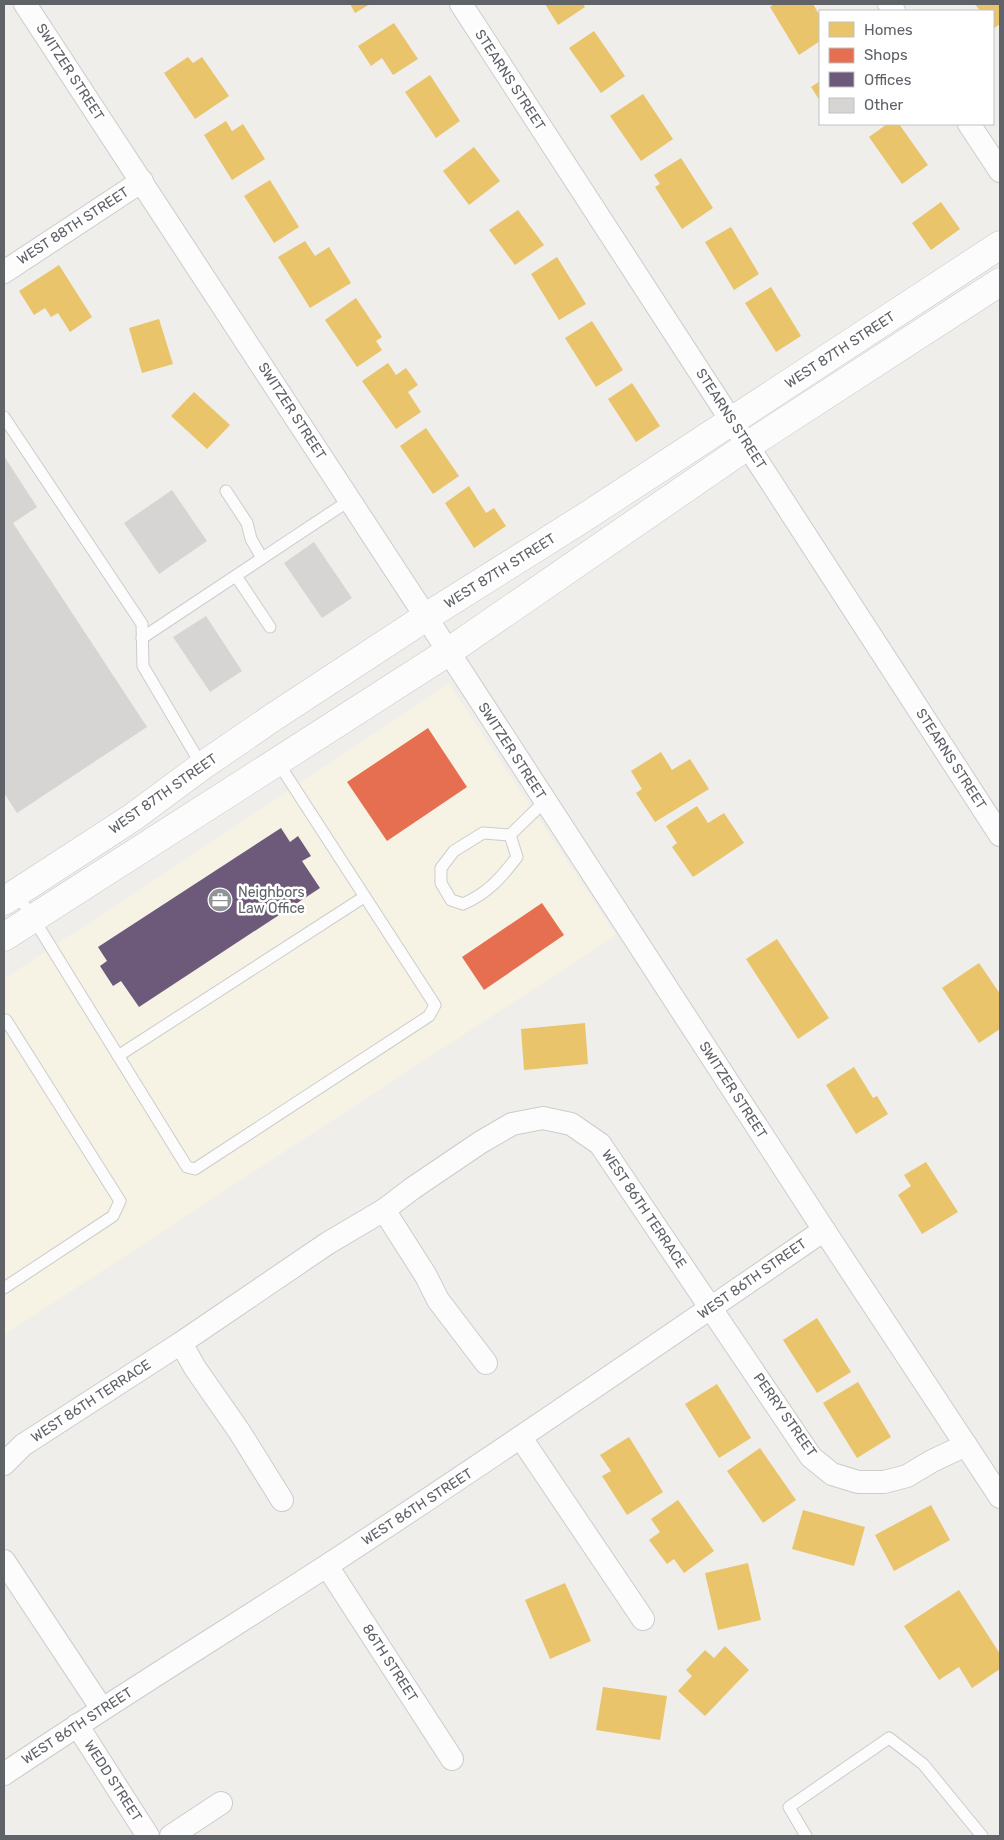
<svg xmlns="http://www.w3.org/2000/svg" width="1004" height="1840" font-family="Rubik,sans-serif">
	<style>
		.commercial { fill: #f7f3e4 }
		.homes { fill: #e9c46a }
		.shops { fill: #e76f51 }
		.offices { fill: #6d597a }
		.building { fill: #d6d5d3 }
		.lines { fill: none; stroke-linecap: round; stroke-linejoin: round }
		.lane-casing { stroke: #cbcccc; stroke-width: 13 }
		.street-casing { stroke: #cbcccc; stroke-width: 24 }
		.secondary-casing { stroke: #cacacb; stroke-width: 29 }
		.lane { stroke: #fdfcfc; stroke-width: 11 }
		.street { stroke: #fdfcfc; stroke-width: 22 }
		.secondary { stroke: #fdfcfc; stroke-width: 28 }
		.labels { text-anchor: middle; dominant-baseline: central; stroke-width: 5; stroke-linejoin: round; paint-order: stroke }
		.street-label { font-size: 14px; fill: #5f6368; stroke: #fff }
		.poi-label { font-size: 14px; fill: #5f6368; stroke: #fff; text-anchor: start }
	</style>
	<rect width="100%" height="100%" fill="#efeeea"/>
	<path class="commercial" d="M449,684l167,251 -612,400v-356z"/>
	<g class="homes">
		<path d="M350,4h20l-15,9z"/>
		<path d="M545,4h38l2,3 -27,18z"/>
		<path d="M774,4h39l7,12v25l-21,14 -29,-48z"/>
		<path d="M975,4h25v20l-7,5v-18h-13z"/>
		<path d="M394,23l24,36 -25,16 -11,-17 -11,8 -13,-20z"/>
		<path d="M594,31l31,45 -24,17 -32,-45z"/>
		<path d="M188,57l5,6 9,-6 27,39 -34,23 -31,-46z"/>
		<path d="M430,75l30,46 -24,17 -31,-46z"/>
		<path d="M820,81v20l-9,-14z"/>
		<path d="M643,94l30,45 -32,22 -31,-45z"/>
		<path d="M226,121l6,10 11,-7 22,35 -33,21 -28,-45z"/>
		<path d="M887,124h12l29,41 -26,19 -33,-47z"/>
		<path d="M474,147l26,34 -31,24 -26,-34z"/>
		<path d="M681,158l32,50 -31,21 -27,-42 5,-3 -6,-9z"/>
		<path d="M270,180l29,47 -25,16 -30,-47z"/>
		<path d="M941,202l19,27 -29,21 -19,-27z"/>
		<path d="M518,210l26,35 -29,20 -26,-35z"/>
		<path d="M731,227l28,47 -25,16 -29,-48z"/>
		<path d="M305,241l10,15 14,-9 22,36 -41,25 -32,-51z"/>
		<path d="M557,257l29,47 -27,16 -28,-46z"/>
		<path d="M59,265l33,52 -22,15 -12,-19 -7,4 -6,-9 -11,7 -15,-24z"/>
		<path d="M771,287l30,49 -25,16 -31,-49z"/>
		<path d="M356,298l26,39 -6,4 6,9 -25,17 -32,-47z"/>
		<path d="M159,319l14,45 -31,9 -13,-45z"/>
		<path d="M592,321l31,49 -27,17 -31,-49z"/>
		<path d="M388,363l8,12 10,-7 12,17 -10,7 13,20 -25,17 -34,-48z"/>
		<path d="M632,383l28,43 -24,16 -28,-43z"/>
		<path d="M194,392l36,33 -23,24 -36,-33z"/>
		<path d="M426,428l33,48 -26,18 -33,-48z"/>
		<path d="M469,486l17,27 8,-5 12,18 -32,22 -29,-45z"/>
		<path d="M661,752l11,18 18,-11 19,30 -54,33 -19,-29 6,-4 -11,-18z"/>
		<path d="M697,806l11,17 16,-10 20,30 -51,34 -21,-30 5,-4 -11,-17z"/>
		<path d="M777,939l52,79 -31,21 -52,-80z"/>
		<path d="M979,963l21,31v35l-21,14 -37,-55z"/>
		<path d="M585,1023l3,41 -64,6 -3,-41z"/>
		<path d="M854,1067l19,31 4,-2 11,18 -32,20 -30,-49z"/>
		<path d="M926,1162l32,50 -36,22 -24,-39 13,-9 -7,-11z"/>
		<path d="M817,1318l34,54 -34,21 -34,-53z"/>
		<path d="M858,1382l33,55 -34,21 -34,-55z"/>
		<path d="M717,1384l34,54 -32,20 -34,-54z"/>
		<path d="M629,1437l34,55 -36,23 -25,-39 9,-5 -11,-16z"/>
		<path d="M760,1448l36,52 -33,23 -36,-52z"/>
		<path d="M678,1500l36,51 -30,22 -10,-14 -7,5 -18,-24 11,-8 -9,-13z"/>
		<path d="M931,1505l19,35 -56,31 -19,-36z"/>
		<path d="M803,1510l62,17 -11,39 -62,-17z"/>
		<path d="M748,1563l13,57 -43,10 -13,-57z"/>
		<path d="M565,1583l26,58 -41,18 -25,-59z"/>
		<path d="M959,1590l41,64v15l-28,19 -13,-21 -20,13 -35,-54z"/>
		<path d="M725,1646l24,24 -44,46 -27,-25 14,-15 -6,-6 19,-20 9,8z"/>
		<path d="M603,1687l64,9 -7,44 -64,-10z"/>
	</g>
	<g class="shops">
		<path d="M428,728l39,59 -80,54 -40,-59z"/>
		<path d="M542,903l22,32 -80,55 -22,-33z"/>
	</g>
	<path class="offices" d="M281,828l9,14 8,-6 13,20 -9,5 18,27 -181,119 -18,-26 -8,5 -13,-20 7,-5 -9,-14z"/>
	<g class="building">
		<path d="M4,456l33,51 -24,16 134,204 -130,86 -13,-20z"/>
		<path d="M172,490l35,51 -48,33 -35,-51z"/>
		<path d="M314,542l38,56 -30,20 -38,-55z"/>
		<path d="M206,616l36,55 -32,21 -37,-55z"/>
	</g>
	<g class="lines">
		<g class="lane-casing">
			<g id="lane">
				<path d="M4,417l138,207 1,42 59,100"/>
				<path d="M226,491l21,32 4,16 11,19"/>
				<path d="M236,576l34,51"/>
				<path d="M142,638l208,-138"/>
				<path d="M510,835l7,22c-16,21 -29,36 -54,47l-12,-4 -10,-17v-15l13,-17 29,-18 27,2 35,-34"/>
				<path d="M16,893l17,25 154,249 8,2 234,-153 6,-11 -158,-244"/>
				<path d="M4,1021l2,-1 114,181 -7,15 -109,72"/>
				<path d="M118,1056l246,-159"/>
				<path d="M806,1836l-17,-29 100,-69 34,26 59,72"/>
			</g>
		</g>
		<g class="street-casing">
			<g id="street">
				<path d="M25,4l401,613 398,613 176,267"/>
				<path d="M461,4l539,831"/>
				<path d="M889,4l5,7"/>
				<path d="M969,124l31,47"/>
				<path d="M4,272l138,-91"/>
				<path d="M384,1210l42,66 12,24 48,63"/>
				<path d="M181,1343l14,25 44,63 43,69"/>
				<path d="M521,1438l122,181"/>
				<path d="M4,1464l19,-19 158,-102 147,-100 56,-33 29,-22 68,-46 31,-18 31,-6 28,6 29,20 211,313 21,17 26,8h26l23,-6 25,-15 34,-16"/>
				<path d="M4,1561l98,148"/>
				<path d="M327,1566l125,193"/>
				<path d="M77,1725l71,111"/>
				<path d="M4,1774c107,-72 216,-139 324,-209 167,-109 332,-222 496,-335"/>
				<path d="M171,1836l50,-33"/>
			</g>
		</g>
		<g class="secondary-casing">
			<g id="secondary">
				<path d="M4,901l129,-84 69,-51 73,-50 151,-99 156,-98 418,-274"/>
				<path d="M4,937l444,-285 299,-206 253,-164"/>
			</g>
		</g>
		<use href="#lane" class="lane"/>
		<use href="#street" class="street"/>
		<use href="#secondary" class="secondary"/>
	</g>
	<defs>
		<g id="office-disc" transform="scale(1.25)"><circle r="9.5" fill="#919496" stroke="#fff"/><path d="M-6-3h4V-5.5h4V-3h4V5H-6ZM-1-4.5V-3h2v-1.5ZM-6 0V1H6V0Z" fill="#fff"/></g>
	</defs>
	<g fill-rule="evenodd">
		<use href="#office-disc" x="220" y="900"/>
	</g>
	<g class="labels">
		<g class="street-label">
			<text transform="translate(70 72) rotate(57)">SWITZER STREET</text>
			<text transform="translate(510 80) rotate(57)">STEARNS STREET</text>
			<text transform="translate(73 226) rotate(-33)">WEST 88TH STREET</text>
			<text transform="translate(840 350) rotate(-33)">WEST 87TH STREET</text>
			<text transform="translate(292 411) rotate(57)">SWITZER STREET</text>
			<text transform="translate(731 419) rotate(57)">STEARNS STREET</text>
			<text transform="translate(500 571) rotate(-32)">WEST 87TH STREET</text>
			<text transform="translate(512 751) rotate(57)">SWITZER STREET</text>
			<text transform="translate(951 759) rotate(57)">STEARNS STREET</text>
			<text transform="translate(163 794) rotate(-35)">WEST 87TH STREET</text>
			<text transform="translate(733 1090) rotate(57)">SWITZER STREET</text>
			<text transform="translate(644 1209) rotate(56)">WEST 86TH TERRACE</text>
			<text transform="translate(752 1279) rotate(-35)">WEST 86TH STREET</text>
			<text transform="translate(91 1401) rotate(-33)">WEST 86TH TERRACE</text>
			<text transform="translate(785 1415) rotate(55)">PERRY STREET</text>
			<text transform="translate(417 1507) rotate(-33)">WEST 86TH STREET</text>
			<text transform="translate(390 1663) rotate(57)">86TH STREET</text>
			<text transform="translate(77 1726) rotate(-33)">WEST 86TH STREET</text>
			<text transform="translate(113 1781) rotate(57)">WEDD STREET</text>
		</g>
		<g class="poi-label">
			<text x="238" y="892">Neighbors<tspan x="238" dy="16">Law Office</tspan></text>
		</g>
	</g>
	<rect width="1004" height="1840" fill="none" stroke="#5f6368" stroke-width="10"/>
	<rect x="819" y="10" width="175" height="115" fill="#ffffff" stroke="#bfc1c3"/>
	<rect x="829" y="22" width="25" height="15" fill="#e9c46a" stroke="#bfc1c3"/>
	<text x="864" y="35" font-size="15" fill="#5f6368">Homes</text>
	<rect x="829" y="48" width="25" height="15" fill="#e76f51" stroke="#bfc1c3"/>
	<text x="864" y="60" font-size="15" fill="#5f6368">Shops</text>
	<rect x="829" y="72" width="25" height="15" fill="#6d597a" stroke="#bfc1c3"/>
	<text x="864" y="85" font-size="15" fill="#5f6368">Offices</text>
	<rect x="829" y="98" width="25" height="15" fill="#d6d5d3" stroke="#bfc1c3"/>
	<text x="864" y="110" font-size="15" fill="#5f6368">Other</text>
</svg>
